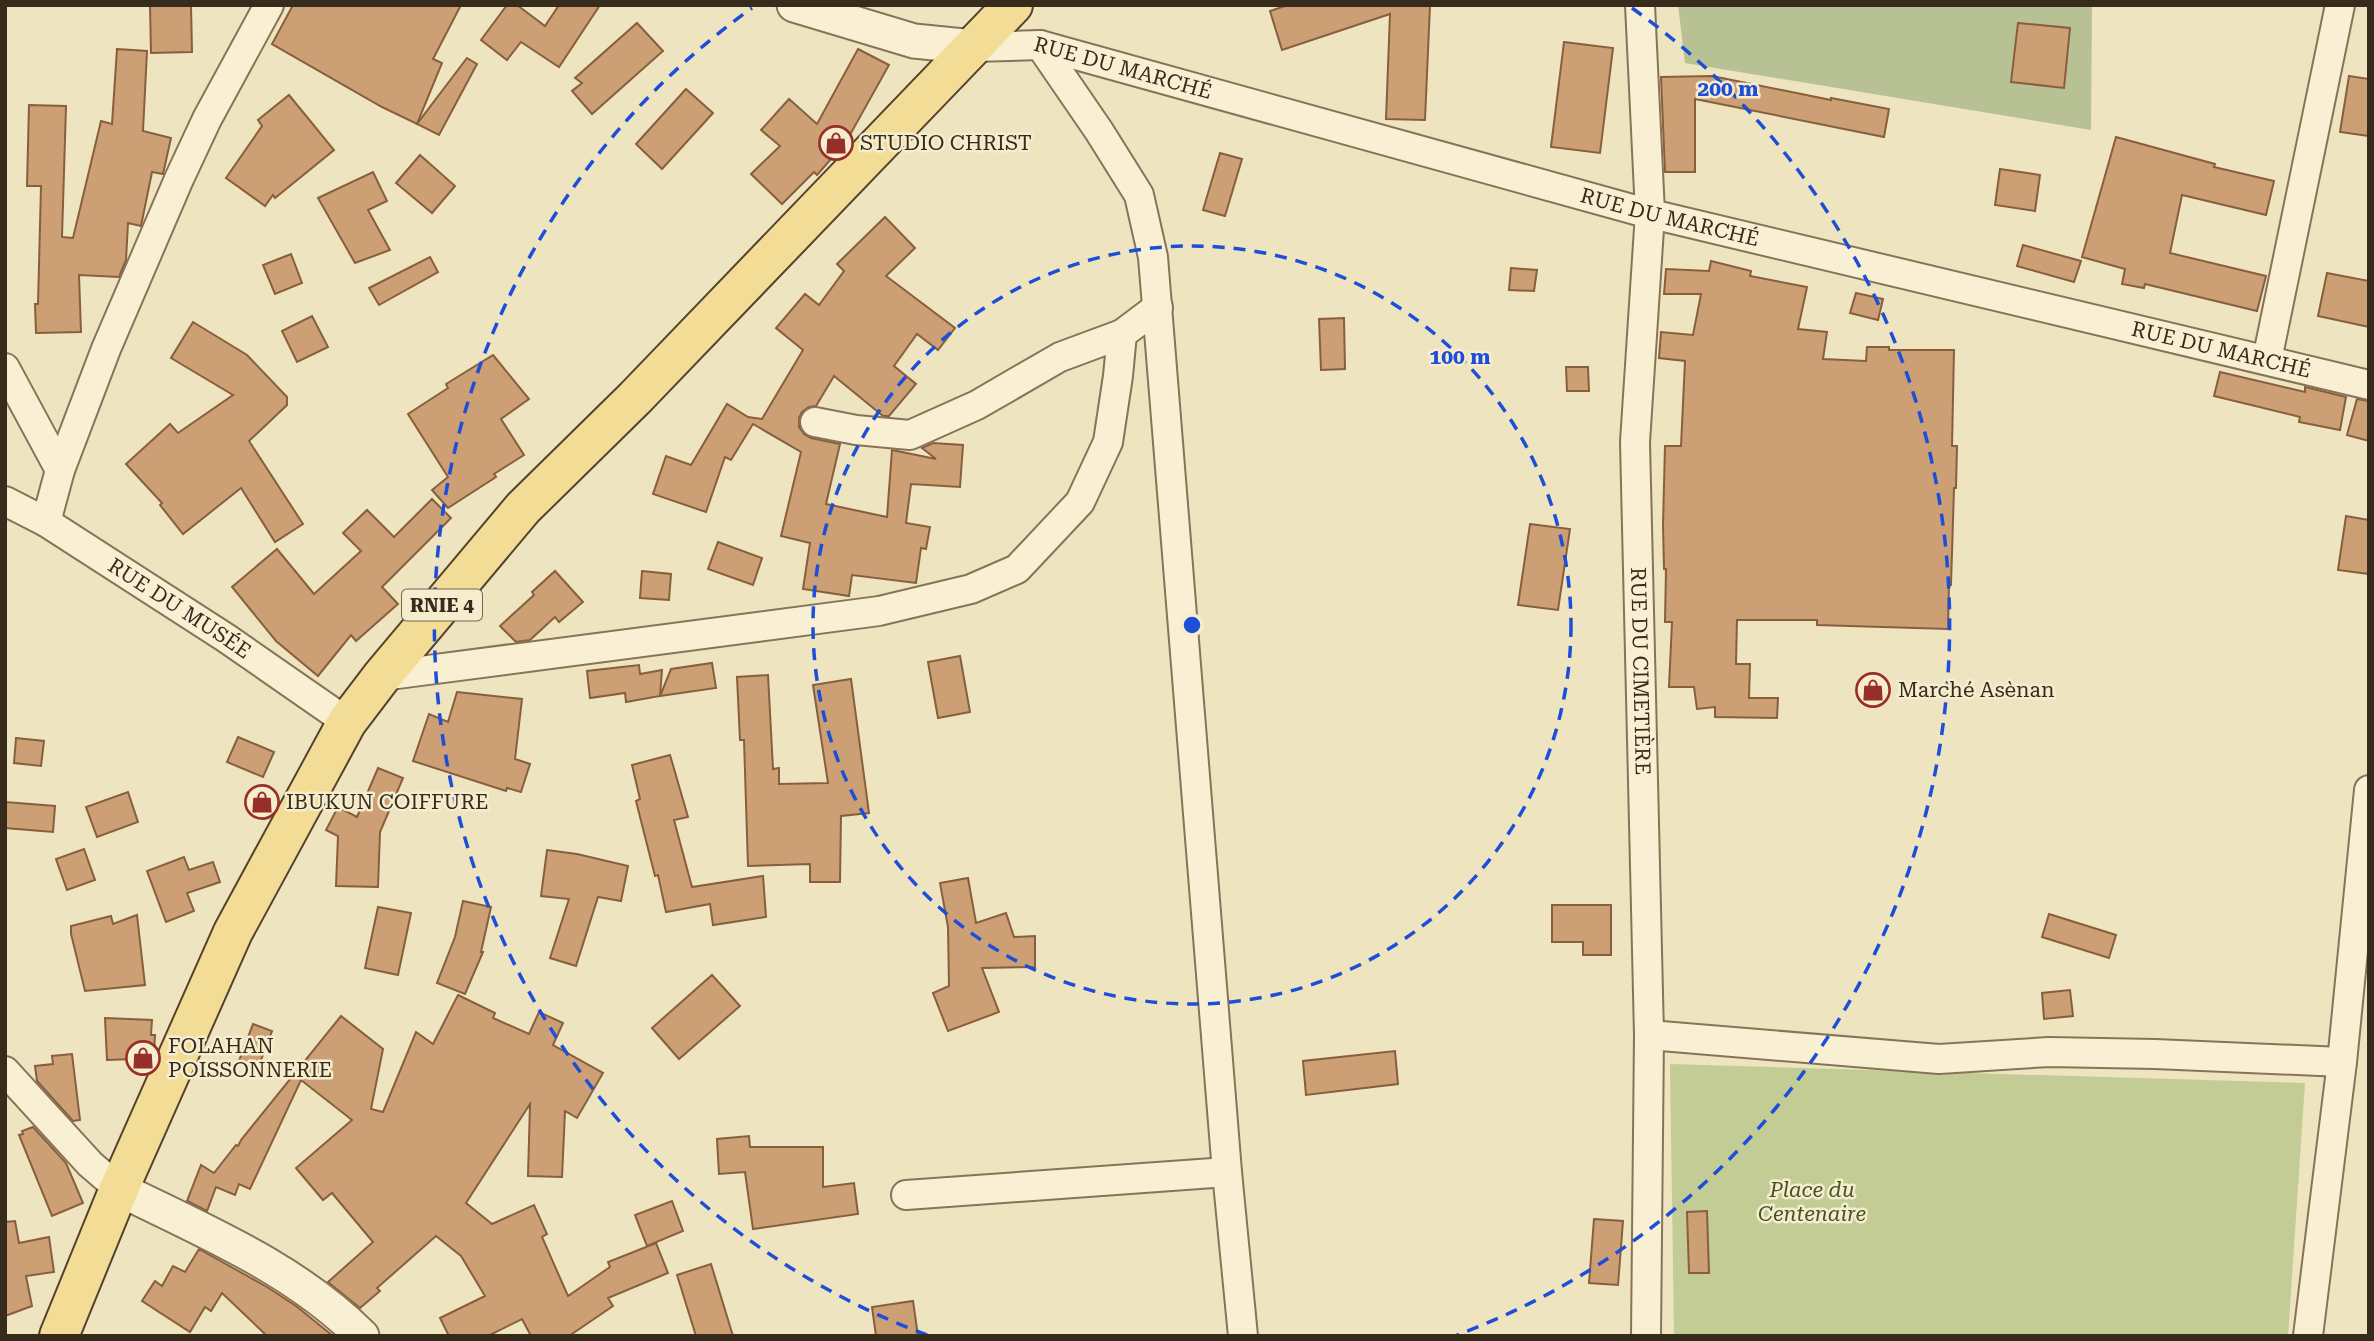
<svg xmlns="http://www.w3.org/2000/svg" width="2374" height="1341" font-family="'Roboto Serif',serif">
	<style>
		.green { fill: #c2cc94 }
		.cemetery { fill: #b8c193 }
		.building { fill: #cd9f75; stroke: #875f3d; stroke-width: 2 }
		.lines { fill: none; stroke-linecap: round; stroke-linejoin: round }
		.minor-casing { stroke: #877458; stroke-width: 32 }
		.tertiary-casing { stroke: #877458; stroke-width: 37 }
		.primary-casing { stroke: #55422c; stroke-width: 42 }
		.minor { stroke: #f9f0d3; stroke-width: 28 }
		.tertiary { stroke: #f9f0d3; stroke-width: 33 }
		.primary { stroke: #f3dc96; stroke-width: 38 }
		.ring { fill: none; stroke: #1d4ed8; stroke-width: 3.5; stroke-dasharray: 12 9 }
		.labels { text-anchor: middle; dominant-baseline: central; stroke-width: 5; stroke-linejoin: round; paint-order: stroke }
		.shield { fill: #f6edcf; stroke: #706552; stroke-width: 2 }
		.shield-label { font-size: 19px; font-weight: bold; fill: #372b1c }
		.street-label { font-size: 21px; fill: #372b1c; stroke: #f6edcf }
		.poi-label { font-size: 21px; fill: #372b1c; stroke: #f6edcf; text-anchor: start }
		.park-label { font-size: 21px; font-style: italic; fill: #445323; stroke: #f6edcf }
		.centre { fill: #1d4ed8; stroke: #f6edcf; stroke-width: 3.5 }
		.ring-label { font-size: 21px; text-anchor: middle; font-weight: bold; fill: #1d4ed8; stroke: #f6edcf; stroke-width: 5; stroke-linejoin: round; paint-order: stroke }
	</style>
	<rect width="100%" height="100%" fill="#eee4c0"/>
	<path class="green" d="M1670,1064l635,19 -17,253h-614z"/>
	<path class="cemetery" d="M1678,5h414l-1,125 -406,-67z"/>
	<g class="building">
		<path d="M150,5h41l1,47 -41,1z"/>
		<path d="M293,5h168l-28,54 9,4 -25,61 -35,-17 -110,-63z"/>
		<path d="M507,5h10l28,21 14,-21h41l-41,62 -38,-25 -14,18 -26,-20z"/>
		<path d="M1288,5h142l-5,115 -39,-1 4,-105 -108,36 -12,-39z"/>
		<path d="M637,23l26,28 -71,63 -20,-23 10,-8 -7,-5z"/>
		<path d="M2018,23l52,5 -6,60 -53,-6z"/>
		<path d="M1564,42l49,6 -13,105 -49,-6z"/>
		<path d="M117,49l30,2 -4,80 28,7 -8,36 -11,-2 -11,54 -13,-3 -2,37 -7,17 -40,-2 2,57 -45,1 -1,-29h3l3,-118h-14l2,-81 37,1 -4,131 11,1 28,-117 11,3z"/>
		<path d="M858,49l31,16 -43,77 -29,33 -3,-3 -32,32 -31,-30 29,-28 -19,-16 28,-31 28,25z"/>
		<path d="M467,58l10,6 -38,71 -22,-11z"/>
		<path d="M1712,76l119,24v-2l58,11 -5,28 -189,-38v73h-30l-4,-95z"/>
		<path d="M2349,76l20,3v57l-29,-4z"/>
		<path d="M686,89l27,24 -51,56 -26,-25z"/>
		<path d="M289,95l45,55 -59,48 -2,-3 -8,11 -39,-28 36,-52 -4,-6z"/>
		<path d="M2116,137l99,27 -1,3 60,14 -8,34 -84,-20 -12,58 96,23 -9,35 -112,-27 -1,4 -22,-4 3,-15 -43,-12z"/>
		<path d="M1220,153l22,6 -17,57 -22,-6z"/>
		<path d="M420,155l35,31 -23,27 -36,-30z"/>
		<path d="M2000,169l40,6 -5,36 -40,-6z"/>
		<path d="M373,172l14,29 -19,9 22,40 -35,13 -37,-65z"/>
		<path d="M885,217l30,31 -29,28 69,52 -17,22 -21,-16 -23,32 22,18 -27,32h-6l-49,-40 -18,30 -7,1 -7,5 -3,6v9l5,7 7,4 29,6 -14,60 61,13 5,-67 44,9 -14,-11 11,-5 30,2 -3,42 -49,-3 -5,39 24,4 -4,22 -5,-1 -5,35 -64,-8 -3,21 -46,-7 7,-46 -29,-7 20,-84 -48,-28 -22,36 -6,-3 -19,55 -53,-18 13,-38 25,9 36,-61 21,13 14,2 41,-69 -27,-22 29,-34 14,11 25,-34 -7,-7z"/>
		<path d="M2023,245l58,16 -7,21 -57,-16z"/>
		<path d="M291,254l11,29 -27,11 -12,-29z"/>
		<path d="M430,257l8,15 -59,33 -10,-17z"/>
		<path d="M1711,261l40,10 -1,5 57,11 -9,42 29,3 -4,27 43,2 1,-14h22v3h65l-2,96h5l-1,42h-2l-3,97h-2l-1,44 -131,-4v-5h-80l-1,44h14l-1,34h29l-1,20 -62,-1v-10l-18,2 -3,-22h-25l3,-65h-7l1,-53h-2l-1,-44 2,-79h16l4,-85 -26,-3 2,-26 32,3 8,-41h-37l2,-25 43,2z"/>
		<path d="M1511,268l26,2 -3,21 -25,-1z"/>
		<path d="M2327,273l42,8v46l-51,-11z"/>
		<path d="M1856,293l27,6 -5,21 -28,-7z"/>
		<path d="M312,316l16,31 -31,15 -15,-31z"/>
		<path d="M1344,318l1,51 -24,1 -2,-51z"/>
		<path d="M193,322l54,33 40,42v8l-38,36 54,83 -28,18 -34,-54 -58,46 -23,-29 2,-2 -36,-39 44,-40 8,9 55,-38 -62,-37z"/>
		<path d="M493,355l36,44 -28,20 23,36 -30,19 2,3 -48,31 -16,-18 16,-13 -40,-63 40,-26 -2,-4z"/>
		<path d="M1566,367h22l1,24h-22z"/>
		<path d="M2220,372l85,20v-5l41,10 -6,33 -41,-8 1,-5 -86,-21z"/>
		<path d="M2357,399l12,2v40l-22,-6z"/>
		<path d="M432,499l19,19 -69,69 16,17 -42,37 -5,-6 -33,41 -42,-35 -44,-54 45,-38 37,45 47,-43 -18,-18 24,-23 27,27z"/>
		<path d="M2346,516l23,4v54l-31,-4z"/>
		<path d="M1530,524l40,5 -12,81 -40,-5z"/>
		<path d="M718,542l44,16 -9,27 -45,-16z"/>
		<path d="M555,571l28,31 -24,20 -4,-5 -25,23 -14,2 -16,-16 34,-31 -2,-3z"/>
		<path d="M642,571l29,3 -2,26 -29,-2z"/>
		<path d="M960,656l10,56 -32,6 -10,-56z"/>
		<path d="M712,663l4,25 -56,8 11,-27z"/>
		<path d="M639,665l1,9 22,-4 -2,26 -34,6 -1,-9 -35,5 -3,-27z"/>
		<path d="M768,675l5,94 6,-1v16l49,-1 -15,-98 38,-6 18,134 -28,3 -1,66h-30v-18l-62,2 -4,-126h-4l-3,-63z"/>
		<path d="M457,692l65,7 -7,60 15,5 -9,28 -14,-4 -1,3 -93,-30 16,-47 19,8z"/>
		<path d="M238,737l36,15 -11,25 -36,-15z"/>
		<path d="M16,738l28,3 -3,25 -27,-3z"/>
		<path d="M670,755l18,62 -14,3 18,67 71,-11 3,41 -53,8 -3,-21 -44,8 -8,-37 -3,1 -19,-75 4,-2 -8,-34z"/>
		<path d="M378,768l25,10 -23,54 -2,55 -42,-1 2,-50 -12,-6 12,-23 19,10z"/>
		<path d="M128,792l10,30 -41,15 -11,-30z"/>
		<path d="M5,802l50,4 -2,26 -48,-4z"/>
		<path d="M84,849l11,31 -28,10 -11,-31z"/>
		<path d="M547,850l30,4 51,12 -7,35 -23,-4 -22,69 -26,-8 19,-59 -28,-3z"/>
		<path d="M184,857l5,13 24,-8 7,20 -33,11 7,18 -28,11 -19,-51z"/>
		<path d="M968,878l8,45 30,-10 8,24 21,-1v31l-53,1 17,44 -51,19 -15,-38 16,-7 -1,-59 -8,-44z"/>
		<path d="M463,901l28,6 -10,45h2l-18,42 -28,-11 18,-46z"/>
		<path d="M1552,905h59v50h-28v-13h-31z"/>
		<path d="M378,907l33,6 -13,62 -33,-7z"/>
		<path d="M2049,914l67,21 -7,23 -67,-21z"/>
		<path d="M137,915l8,70 -60,6 -14,-57v-8l40,-10 2,8z"/>
		<path d="M712,975l28,31 -61,53 -27,-31z"/>
		<path d="M2070,990l3,26 -29,3 -2,-26z"/>
		<path d="M458,995l37,18 -2,5 36,16 10,-22 24,11 -10,22 50,28 -26,45 -12,-7 -3,66 -34,-1 2,-72 -64,99 26,21 42,-19 13,29 -5,3 26,59 42,-29 -2,-5 48,-19 12,30 -60,25 5,8 -44,30h-38l-9,-17 -34,17h-39l-9,-18 45,-22 -24,-40 -25,-20 -59,52 3,3 -20,17 -32,-26 45,-40 -41,-49 -9,7 -27,-32 56,-48 -51,-40 -51,109 -11,-5 -4,11 -19,-8 -9,24 -20,-10 14,-36 13,8 22,-28 2,1 3,-6 100,-124 42,33 -12,60 12,3 33,-80 17,12z"/>
		<path d="M105,1018l47,2 -1,15h4l-1,20 -20,-1v5l-27,1z"/>
		<path d="M253,1024l19,7 -14,37 -19,-7z"/>
		<path d="M1395,1051l3,33 -92,11 -3,-34z"/>
		<path d="M72,1054l8,66 -7,1 -36,-40 -2,-15 18,-2 -1,-8z"/>
		<path d="M33,1127l33,36 17,40 -31,13 -33,-81 4,-1 -1,-3z"/>
		<path d="M749,1136l1,11h73v40l31,-4 4,31 -105,15 -8,-57 -26,2 -2,-35z"/>
		<path d="M672,1201l11,30 -36,15 -12,-31z"/>
		<path d="M1707,1211l2,62h-20l-2,-61z"/>
		<path d="M1594,1219l29,2 -5,64 -29,-2z"/>
		<path d="M15,1221l4,22 30,-6 5,35 -28,4 6,30 -27,10v-94z"/>
		<path d="M199,1249l68,38 29,19 37,30h-66l-45,-43 -11,18 -6,-4 -15,25 -48,-31 13,-20 7,5 11,-20 12,6z"/>
		<path d="M711,1264l22,72h-37l-19,-61z"/>
		<path d="M913,1301l5,35h-42l-4,-29z"/>
	</g>
	<g class="lines">
		<g class="minor-casing">
			<g id="minor">
				<path id="s1" d="M1640,5l10,208 -15,229 14,593 -3,301"/>
				<path d="M1040,45l59,86 40,64 14,62 74,915 16,164"/>
				<path id="s2" d="M974,47l66,-2 599,166 730,174"/>
				<path d="M2267,360l73,-355"/>
				<path d="M5,368l55,102"/>
				<path d="M815,422l41,8 54,5 67,-30 83,-48 62,-23 36,-27"/>
				<path id="s3" d="M5,501l41,21 180,116 121,84"/>
				<path d="M46,522l14,-52 46,-121 73,-170 28,-60 62,-114"/>
				<path d="M382,676l497,-65 92,-22 46,-20 63,-67 28,-60 10,-66 4,-42"/>
				<path d="M1649,1035l290,24 110,-7 106,2 187,8"/>
				<path d="M5,1071l85,93 29,25"/>
				<path d="M906,1195l321,-23"/>
				<path d="M2308,1336l34,-274 27,-272"/>
			</g>
		</g>
		<g class="tertiary-casing">
			<g id="tertiary">
				<path d="M794,5l120,36 60,6"/>
				<path d="M119,1189c85,42 175,79 243,147"/>
			</g>
		</g>
		<g class="primary-casing">
			<path id="primary" d="M59,1336l60,-147 114,-257 114,-210 35,-46 141,-168 112,-110 378,-393"/>
		</g>
		<use href="#minor" class="minor"/>
		<use href="#tertiary" class="tertiary"/>
		<use href="#primary" class="primary"/>
	</g>
	<g class="ring">
		<circle cx="1192" cy="625" r="379"/>
		<path d="M927 1335A758 758 0 0 1 752 8M1632 8A758 758 0 0 1 1457 1335"/>
	</g>
	<defs>
		<g id="shop-ring" transform="scale(1.75)"><circle r="9.5" fill="#f6edcf" stroke="#972e27" stroke-width="1.5"/><path d="M-5-2.5h2.3a2.7 3.5 0 0 1 5.4 0H5L5.5 6h-11ZM-1.5-2.5h3a1.5 2.3 0 0 0-3 0Z" fill="#972e27"/></g>
	</defs>
	<g fill-rule="evenodd">
		<use href="#shop-ring" x="836" y="143"/>
		<use href="#shop-ring" x="1873" y="690"/>
		<use href="#shop-ring" x="262" y="802"/>
		<use href="#shop-ring" x="143" y="1058"/>
	</g>
	<g class="labels">
		<rect class="shield" x="402" y="589.5" width="80" height="31" rx="5"/>
		<g class="shield-label">
			<text x="442" y="605">RNIE 4</text>
		</g>
		<g class="street-label">
			<text stroke="none"><textPath href="#s2" startOffset="152">RUE DU MARCHÉ</textPath></text>
			<text stroke="none"><textPath href="#s2" startOffset="719">RUE DU MARCHÉ</textPath></text>
			<text stroke="none"><textPath href="#s2" startOffset="1286">RUE DU MARCHÉ</textPath></text>
			<text stroke="none"><textPath href="#s3" startOffset="205">RUE DU MUSÉE</textPath></text>
			<text stroke="none"><textPath href="#s1" startOffset="667">RUE DU CIMETIÈRE</textPath></text>
		</g>
		<g class="poi-label">
			<text x="860" y="143">STUDIO CHRIST</text>
			<text x="1898" y="690">Marché Asènan</text>
			<text x="286" y="802">IBUKUN COIFFURE</text>
			<text x="168" y="1046">FOLAHAN<tspan x="168" dy="24">POISSONNERIE</tspan></text>
		</g>
		<g class="park-label">
			<text x="1812" y="1190">Place du<tspan x="1812" dy="24">Centenaire</tspan></text>
		</g>
	</g>
	<circle cx="1192" cy="625" r="10" class="centre"/>
	<g class="ring-label">
		<text x="1728" y="96">200 m</text>
		<text x="1460" y="364">100 m</text>
	</g>
	<rect width="2374" height="1341" fill="none" stroke="#372b1c" stroke-width="14"/>
</svg>
